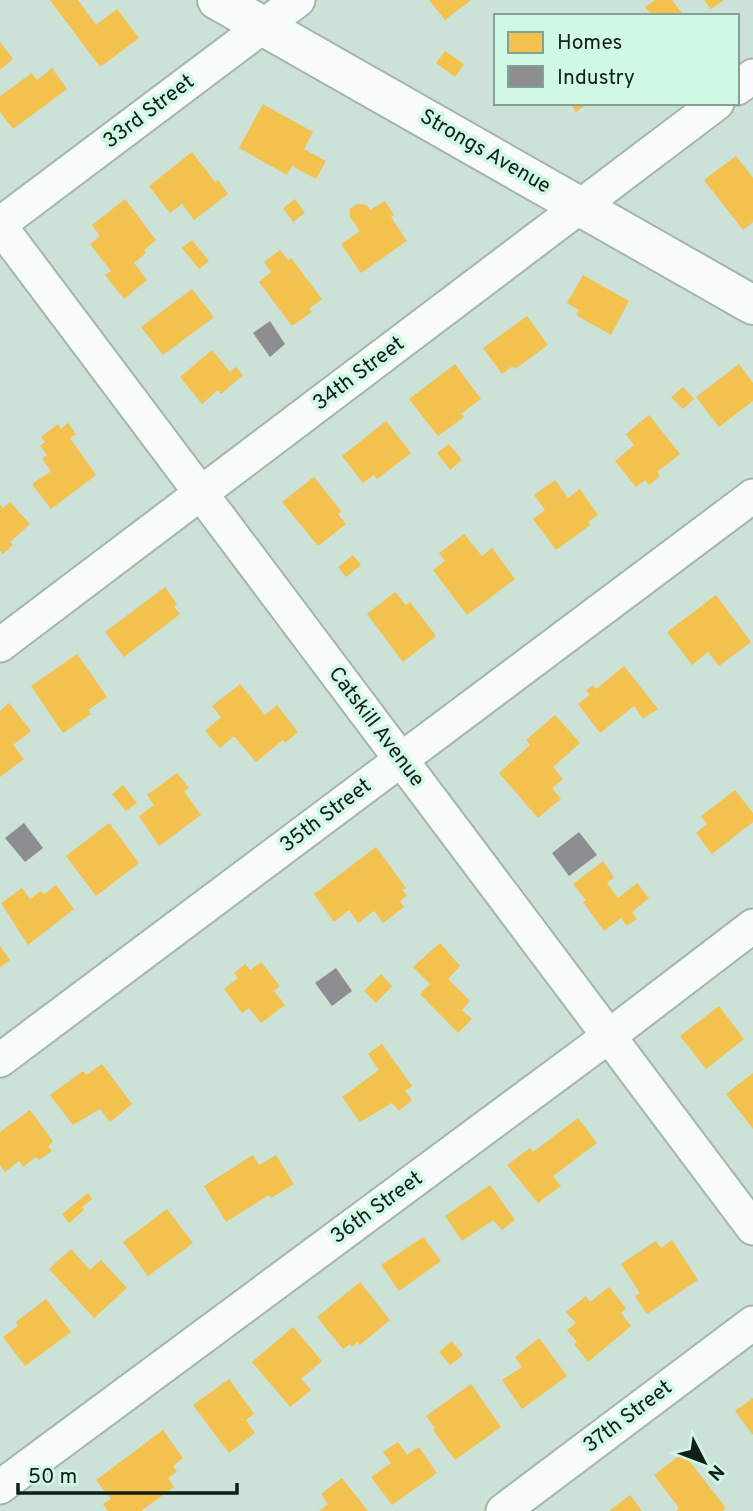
<svg xmlns="http://www.w3.org/2000/svg" width="753" height="1511" font-family="Overpass,sans-serif">
	<style>
		.homes { fill: #f2c14e }
		.industry { fill: #8d8d92 }
		.lines { fill: none; stroke-linecap: round; stroke-linejoin: round }
		.minor-casing { stroke: #a4b5ad; stroke-width: 37 }
		.tertiary-casing { stroke: #a4b5ad; stroke-width: 42 }
		.minor { stroke: #f7fbf9; stroke-width: 33 }
		.tertiary { stroke: #f7fbf9; stroke-width: 38 }
		.labels { text-anchor: middle; dominant-baseline: central; stroke-width: 7; stroke-linejoin: round; paint-order: stroke }
		.street-label { font-size: 21px; fill: #111f19; stroke: #d1f7e5 }
	</style>
	<rect width="100%" height="100%" fill="#cce2d7"/>
	<g class="homes">
		<path d="M50,0h28l18,25 21,-16 22,29 -39,29z"/>
		<path d="M429,0h42l-26,20z"/>
		<path d="M655,0h17l12,16h-32l-7,-9z"/>
		<path d="M704,0h20l-13,9z"/>
		<path d="M0,42l13,17 -13,11z"/>
		<path d="M445,51l19,13 -9,13 -19,-14z"/>
		<path d="M52,68l15,21 -54,40 -13,-17v-16l32,-23 5,7z"/>
		<path d="M570,103h18l-12,9z"/>
		<path d="M263,104l50,28 -9,17 22,12 -10,18 -24,-13 -5,9 -48,-27z"/>
		<path d="M192,152l23,30 3,-2 10,14 -34,26 -12,-16 -12,9 -21,-27z"/>
		<path d="M736,156l17,22v44l-10,8 -39,-50z"/>
		<path d="M125,199l31,41 -12,10 2,3 -12,10 13,17 -23,19 -19,-24 6,-4 -21,-27 10,-8 -8,-11z"/>
		<path d="M295,199l10,14 -12,9 -10,-14z"/>
		<path d="M385,201l9,14 -3,2 16,24 -46,32 -20,-29 19,-13 -10,-14v-8l7,-5 10,1 3,5z"/>
		<path d="M192,240l17,21 -10,8 -17,-21z"/>
		<path d="M280,250l8,10 3,-2 31,41 -13,10 3,3 -20,14 -33,-44 12,-10 -7,-10z"/>
		<path d="M583,275l46,26 -18,34 -35,-20 3,-5 -12,-7z"/>
		<path d="M192,289l22,28 -51,38 -22,-28z"/>
		<path d="M527,316l21,29 -33,24 -2,-3 -11,8 -19,-26z"/>
		<path d="M212,350l18,22 6,-5 7,8 -22,19 -3,-4 -16,14 -22,-27z"/>
		<path d="M455,364l26,35 -20,15 3,3 -26,19 -29,-37z"/>
		<path d="M739,364l14,19v18l-34,26 -23,-30z"/>
		<path d="M683,387l11,12 -11,10 -12,-12z"/>
		<path d="M649,415l31,39 -23,18 3,4 -11,9 -4,-5 -9,7 -21,-26 19,-16 -8,-11z"/>
		<path d="M386,421l25,32 -34,26 -3,-4 -11,8 -21,-27z"/>
		<path d="M68,423l8,11 -6,4 26,37 -45,34 -19,-25 19,-13 -9,-12 5,-4 -7,-9 5,-4 -4,-5 17,-13 3,5z"/>
		<path d="M449,444l13,16 -12,10 -13,-17z"/>
		<path d="M314,477l27,34 -3,3 8,10 -28,22 -36,-44z"/>
		<path d="M555,480l13,18 12,-9 18,26 -10,7 2,3 -34,25 -23,-31 12,-9 -11,-15z"/>
		<path d="M10,502l20,22 -20,18 3,3 -10,9 -3,-4v-46l3,4z"/>
		<path d="M464,534l18,22 10,-8 23,31 -48,36 -34,-45 12,-9 -6,-8z"/>
		<path d="M353,555l8,10 -15,12 -8,-10z"/>
		<path d="M165,587l12,17 -3,3 6,7 -56,43 -19,-25z"/>
		<path d="M395,592l11,13 4,-3 26,34 -33,26 -36,-48z"/>
		<path d="M716,595l35,47 -32,24 -11,-14 -16,13 -25,-33z"/>
		<path d="M77,654l30,43 -19,13 3,4 -28,19 -32,-47z"/>
		<path d="M624,666l34,43 -15,10 -9,-13 -34,27 -22,-29 12,-9 -4,-5 7,-5 3,4z"/>
		<path d="M240,684l25,31 12,-10 21,27 -13,11 -2,-3 -27,22 -22,-26 -14,12 -15,-17 16,-14 -9,-11z"/>
		<path d="M9,703l22,28 -18,14 11,14 -24,18v-66z"/>
		<path d="M555,715l25,28 -27,24 10,12 -11,9 9,11 -23,19 -39,-45 31,-28 -4,-5z"/>
		<path d="M177,773l12,15 -5,3 17,24 -42,31 -20,-30 15,-11 -7,-10z"/>
		<path d="M123,785l14,18 -11,8 -14,-17z"/>
		<path d="M735,790l18,23v9l-41,32 -16,-21 11,-9 -6,-8z"/>
		<path d="M109,823l30,40 -43,33 -30,-40z"/>
		<path d="M376,847l30,41 -4,2 5,6 -7,5 4,6 -21,16 -9,-12 -16,12 -9,-13 -15,12 -20,-28z"/>
		<path d="M603,861l11,16 -7,6 11,15 19,-15 12,15 -17,14 5,7 -10,7 -6,-8 -17,13 -21,-29 3,-2 -13,-16z"/>
		<path d="M56,885l18,24 -46,36 -27,-42 21,-15 8,11 11,-8 3,3z"/>
		<path d="M440,943l20,23 -12,13 22,22 -8,9 10,9 -14,14 -38,-39 10,-10 -17,-17z"/>
		<path d="M0,946l10,14 -10,7z"/>
		<path d="M261,962l19,24 -6,5 11,14 -24,18 -12,-15 -7,5 -18,-24 14,-11 -4,-5 11,-9 5,6z"/>
		<path d="M381,974l11,12 -16,17 -12,-12z"/>
		<path d="M719,1006l25,33 -38,30 -26,-33z"/>
		<path d="M382,1044l30,42 -7,5 7,9 -13,11 -7,-8 -32,19 -18,-25 37,-27 -11,-16z"/>
		<path d="M102,1064l30,40 -22,18 -10,-13 -27,16 -23,-30 33,-24 3,4z"/>
		<path d="M753,1073v56l-27,-35z"/>
		<path d="M30,1110l23,31 -5,5 4,5 -13,9 -3,-3 -13,10 -4,-6 -14,11 -5,-7v-33z"/>
		<path d="M578,1118l19,25 -44,33 8,10 -23,17 -31,-38 23,-17 3,4z"/>
		<path d="M253,1155l6,10 17,-10 18,29 -23,14 -2,-3 -43,27 -22,-36z"/>
		<path d="M490,1185l25,35 -13,10 -9,-10 -31,21 -17,-25z"/>
		<path d="M88,1193l4,6 -10,8 2,3 -15,13 -7,-9z"/>
		<path d="M167,1209l26,34 -45,33 -25,-34z"/>
		<path d="M423,1237l18,24 -42,30 -18,-26z"/>
		<path d="M672,1240l26,40 -51,34 -12,-18 5,-3 -19,-29 35,-23 5,7z"/>
		<path d="M71,1249l19,21 11,-10 26,28 -33,30 -45,-49z"/>
		<path d="M360,1282l30,38 -30,25 -3,-3 -5,5 -2,-3 -7,5 -26,-32z"/>
		<path d="M609,1287l17,21 -5,5 10,13 -43,36 -14,-18 3,-2 -10,-12 9,-7 -10,-11 20,-16 4,6z"/>
		<path d="M46,1299l25,33 -46,34 -22,-29 15,-11 -2,-4z"/>
		<path d="M293,1327l29,34 -21,18 10,11 -21,17 -38,-45z"/>
		<path d="M539,1338l28,38 -45,33 -20,-29 20,-13 -7,-10z"/>
		<path d="M452,1341l11,14 -13,10 -11,-13z"/>
		<path d="M229,1379l25,35 -8,6 9,13 -26,20 -36,-48z"/>
		<path d="M471,1384l30,43 -46,33 -22,-30 2,-2 -9,-12z"/>
		<path d="M753,1398v37l-18,-24z"/>
		<path d="M163,1430l20,28 -10,8 4,6 -9,6 6,9 -33,24h-33l-5,-7 8,-5 -15,-19z"/>
		<path d="M398,1442l9,13 12,-8 18,26 -45,32 -21,-28 20,-14 -8,-11z"/>
		<path d="M683,1453l43,55 -4,3h-46l3,-3 -25,-33z"/>
		<path d="M342,1478l26,33h-49l9,-7 -7,-10z"/>
		<path d="M630,1495l12,16h-33z"/>
	</g>
	<g class="industry">
		<path d="M270,321l15,23 -15,13 -17,-24z"/>
		<path d="M24,823l19,25 -18,14 -20,-24z"/>
		<path d="M579,832l18,23 -28,21 -17,-23z"/>
		<path d="M336,968l16,23 -20,15 -17,-23z"/>
	</g>
	<g class="lines">
		<g class="minor-casing">
			<g id="minor">
				<path d="M737,88l16,-12"/>
				<path d="M0,224l298,-224"/>
				<path d="M0,226l753,1002"/>
				<path d="M0,645l717,-542"/>
				<path d="M0,1060l753,-564"/>
				<path d="M0,1487l609,-451 144,-110"/>
				<path d="M503,1511l250,-188"/>
			</g>
		</g>
		<g class="tertiary-casing">
			<path id="tertiary" d="M217,0l536,305"/>
		</g>
		<use href="#minor" class="minor"/>
		<use href="#tertiary" class="tertiary"/>
	</g>
	<g class="labels">
		<g class="street-label">
			<text transform="translate(149 112) rotate(-37)">33rd Street</text>
			<text transform="translate(485 152) rotate(30)">Strongs Avenue</text>
			<text transform="translate(359 374) rotate(-37)">34th Street</text>
			<text transform="translate(376 727) rotate(53)">Catskill Avenue</text>
			<text transform="translate(326 816) rotate(-37)">35th Street</text>
			<text transform="translate(377 1208) rotate(-36)">36th Street</text>
			<text transform="translate(628 1417) rotate(-37)">37th Street</text>
		</g>
	</g>
	<rect x="494" y="14" width="245" height="91" fill="#d1f7e5" stroke="#84a193" stroke-width="2"/>
	<rect x="508" y="32" width="35" height="21" fill="#f2c14e" stroke="#84a193" stroke-width="2"/>
	<text x="557" y="49" font-size="21" fill="#111f19">Homes</text>
	<rect x="508" y="66" width="35" height="21" fill="#8d8d92" stroke="#84a193" stroke-width="2"/>
	<text x="557" y="84" font-size="21" fill="#111f19">Industry</text>
	<g transform="translate(704 1462) rotate(132)" stroke="#d1f7e5" stroke-width="5" paint-order="stroke">
	<path d="M0-5L12 26L0 18L-12 26Z" fill="#111f19"/>
	<text y="-10" font-size="19" font-weight="bold" text-anchor="middle" fill="#111f19">N</text>
	</g>
	<path d="M18 1483v10h219v-10" fill="none" stroke="#111f19" stroke-width="3.5"/>
	<text x="28" y="1483" font-size="21" fill="#111f19" stroke="#d1f7e5" stroke-width="5" paint-order="stroke">50 m</text>
</svg>
